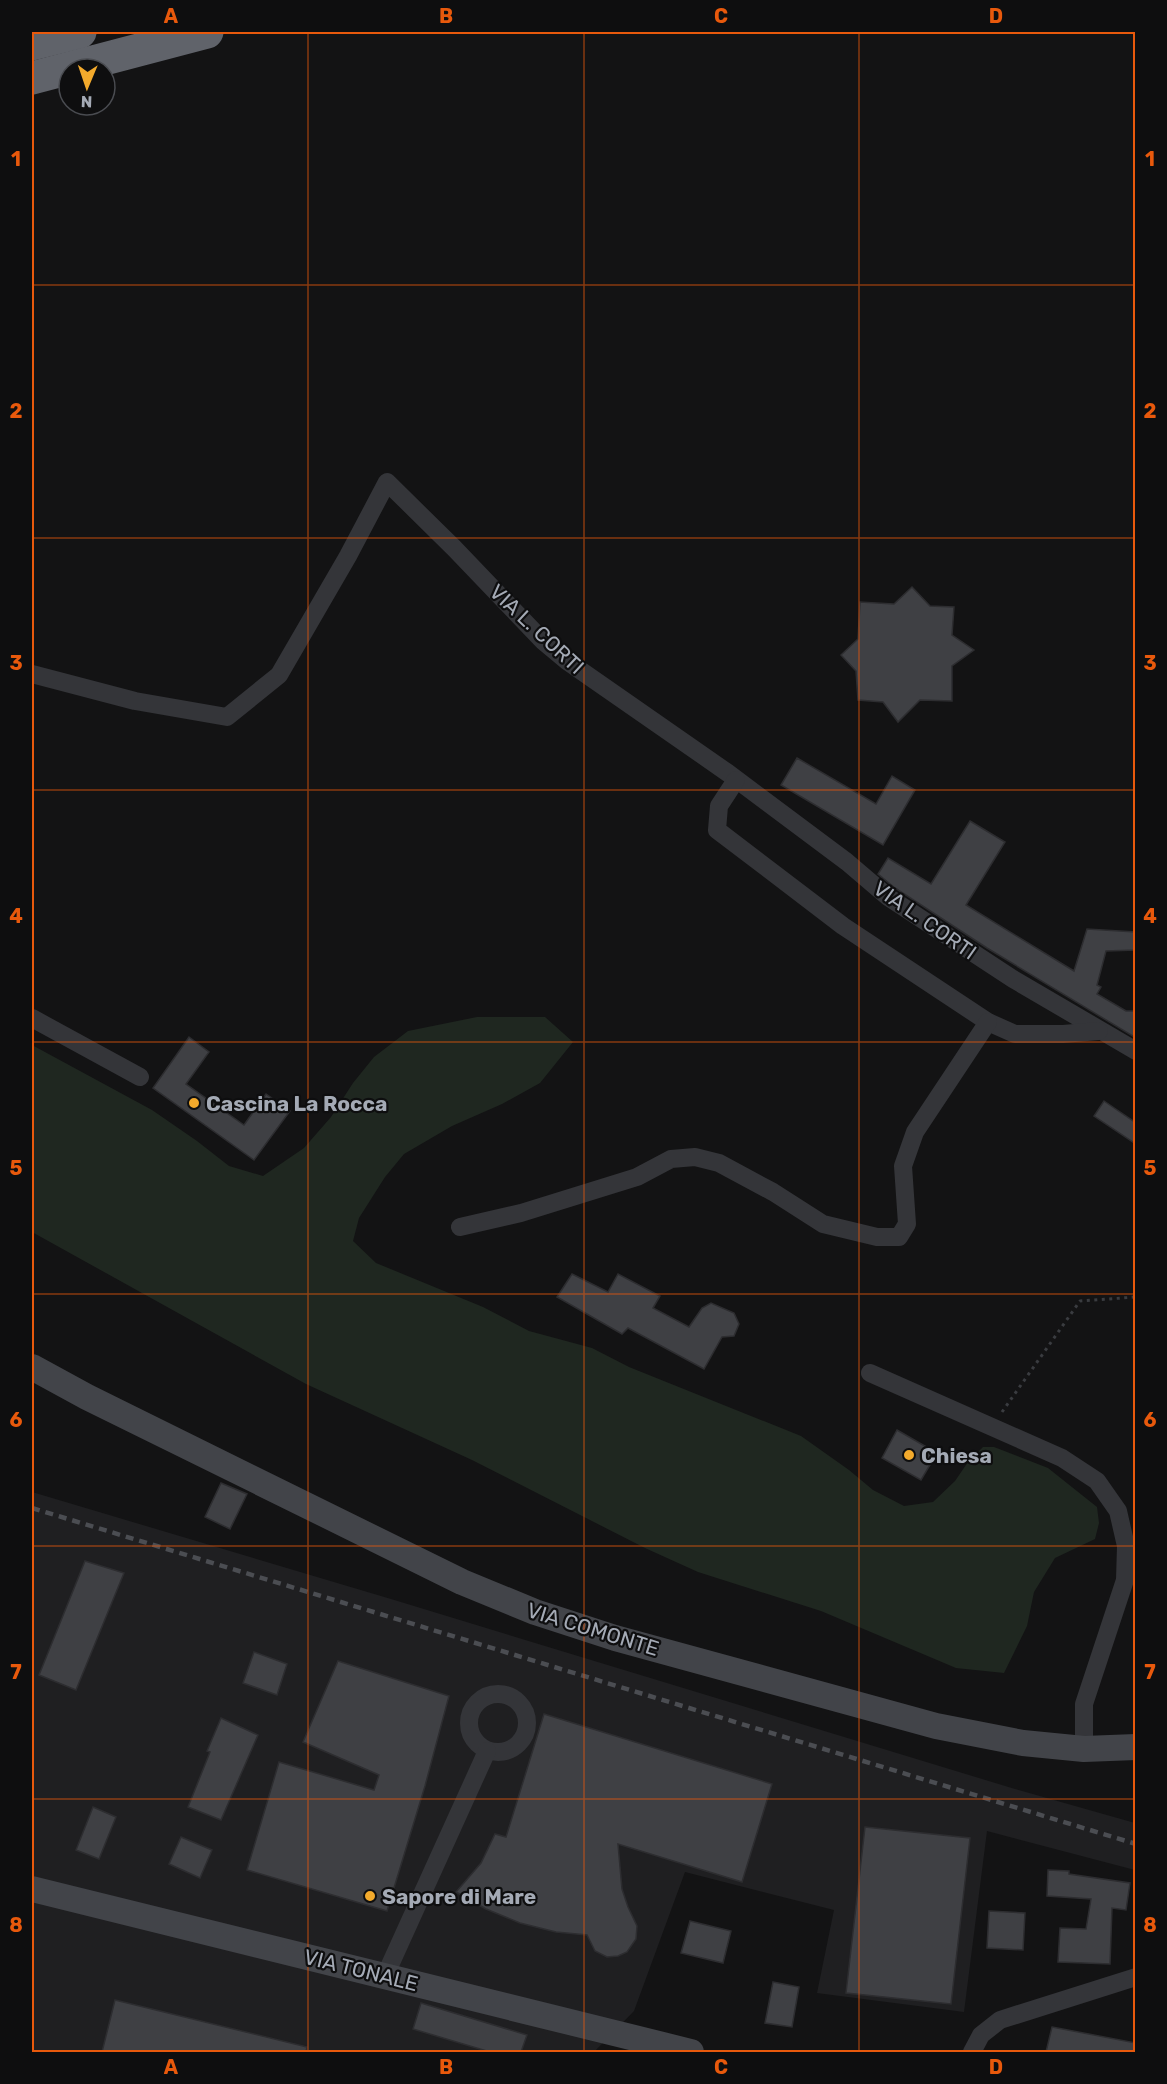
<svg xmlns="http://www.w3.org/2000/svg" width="1167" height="2084" font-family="Rubik,sans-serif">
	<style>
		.built { fill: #1f1f21 }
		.green { fill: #1f2720 }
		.building { fill: #3f4044; stroke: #2d2d30; stroke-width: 1.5 }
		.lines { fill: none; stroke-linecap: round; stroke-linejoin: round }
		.path { stroke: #3a3c40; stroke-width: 3; stroke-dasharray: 3 4.5; stroke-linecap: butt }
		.street { stroke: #343539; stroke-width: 18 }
		.secondary { stroke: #424449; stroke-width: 26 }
		.highway { stroke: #60636a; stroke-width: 33 }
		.rail { stroke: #4b4d52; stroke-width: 4.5; stroke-dasharray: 8 6; stroke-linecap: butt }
		.grid { fill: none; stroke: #e8590c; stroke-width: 1.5; stroke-opacity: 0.55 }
		.poi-dot { fill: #f3aa2c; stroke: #0e0e0f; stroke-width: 2 }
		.labels { text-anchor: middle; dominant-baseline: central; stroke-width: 4.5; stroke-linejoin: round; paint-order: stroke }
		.street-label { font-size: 21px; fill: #a4aab5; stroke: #0e0e0f }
		.poi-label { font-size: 21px; font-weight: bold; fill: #a4aab5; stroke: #0e0e0f; text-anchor: start }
		.neatline { fill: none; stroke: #e8590c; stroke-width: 2 }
		.grid-label { font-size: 20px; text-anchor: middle; font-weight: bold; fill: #e8590c }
	</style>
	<rect width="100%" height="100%" fill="#131314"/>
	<path class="built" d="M32,1492l359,107 624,190 120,34v47l-148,-39 -23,181 -147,-19 17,-83 -149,-38 -51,139 -40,41h-562z"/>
	<path class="green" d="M477,1017h68l28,25 -33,41 -38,21 -50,22 -48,28 -19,23 -26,41 -6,23 23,22 107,44 46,24 63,17 37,19 172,69 48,34 24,20 31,16 29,-4 22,-21 13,-19 15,-15h11l54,21 49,39 2,16 -4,16 -40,19 -21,34 -7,34 -23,47 -48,-5 -135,-57 -123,-39 -53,-24 -173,-88 -166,-76 -274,-152v-187l120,65 45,31 32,25 34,10 41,-28 27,-31 22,-34 21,-26 34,-26z"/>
	<g class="building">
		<path d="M912,587l18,19 24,1 -2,28 22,15 -22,16v35l-32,-1 -22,22 -15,-20 -25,-2 -2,-29 -15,-16 17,-16 2,-37 34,2z"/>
		<path d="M797,758l79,46 16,-28 23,14 -32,55 -102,-60z"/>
		<path d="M970,821l35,21 -39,63 108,66 13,-42 49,3v18l-30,1 -9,34 4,2 -4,7 29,17h10v27l-149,-90 -92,-60 -17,-14 10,-16 43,26z"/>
		<path d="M189,1037l20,15 -23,32 58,41 22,-31 24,17 -36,49 -101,-72z"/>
		<path d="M1104,1101l32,22v21l-42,-28z"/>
		<path d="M572,1274l36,18 10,-18 42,22 -7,12 36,19 13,-19 9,-5 23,10 5,11 -5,12 -12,1 -18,32 -76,-41 -6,6 -65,-37z"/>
		<path d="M897,1430l40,23 -16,27 -39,-22z"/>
		<path d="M221,1483l26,11 -17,35 -25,-12z"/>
		<path d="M85,1561l39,12 -48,117 -37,-15z"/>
		<path d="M254,1652l33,12 -10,31 -34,-12z"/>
		<path d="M338,1661l111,35 -24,90 -38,125 -140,-41 32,-108 95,28 5,-15 -76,-33z"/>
		<path d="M544,1714l228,70 -30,98 -124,-38 4,45 6,18 9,19 -1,13 -9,13 -9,4 -11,1 -12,-6 -8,-16 -31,-3 -36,-9 -34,-14 -30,-17 25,-29 14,-29 11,3z"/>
		<path d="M221,1718l37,17 -37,85 -33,-13 22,-55 -3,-1z"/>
		<path d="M93,1807l23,10 -17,42 -23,-9z"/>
		<path d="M865,1827l105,11 -19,166 -105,-11z"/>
		<path d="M181,1837l31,13 -12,28 -31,-14z"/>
		<path d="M1048,1870l21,1v3l61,9 -4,27 -14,-2 -2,56 -52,-2 2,-34 26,1 5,-30 -44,-3z"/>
		<path d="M989,1911l36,2 -2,37 -36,-2z"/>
		<path d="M690,1921l41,10 -8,32 -42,-10z"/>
		<path d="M773,1982l26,5 -7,40 -27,-4z"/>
		<path d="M115,2000l192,47 -1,5h-204z"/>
		<path d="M421,2003l106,32 -6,17h-31l-77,-23z"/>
		<path d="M1052,2027l84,16v9h-90z"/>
	</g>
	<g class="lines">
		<path class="path" d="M1002,1412l78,-111 56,-4"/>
		<g class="street">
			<path d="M32,674l103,27 92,16 52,-42 69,-119 39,-74 67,66 89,93 24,20 161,112 119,89 41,35 125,82 123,72"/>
			<path d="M736,780l-17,26 -2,24 126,96 145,96 27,12h48l36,-3"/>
			<path d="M32,1018l108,59"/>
			<path d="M460,1227l61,-14 116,-36 34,-18 24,-2 24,6 54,29 50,32 54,13h22l8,-13 -4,-58 12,-34 73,-110"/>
			<path d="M870,1373l192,85 35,23 21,30 8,35 -1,34 -41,124v45"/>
			<circle cx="498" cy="1723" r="29"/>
			<path d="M385,1976l102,-225"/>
			<path d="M972,2052l9,-17 19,-15 136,-43"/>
		</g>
		<g class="secondary">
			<path d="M32,1367l55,30 375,185 73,30 80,26 321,88 87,17 61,6 52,-2"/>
			<path d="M32,1889l659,163"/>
		</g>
		<g class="highway">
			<path d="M32,44l48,-12"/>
			<path d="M32,78l175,-46"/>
		</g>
		<path class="rail" d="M32,1508l1104,336"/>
	</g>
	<path class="grid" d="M308,32v2020M584,32v2020M859,32v2020M32,285h1104M32,538h1104M32,790h1104M32,1042h1104M32,1294h1104M32,1546h1104M32,1799h1104"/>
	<g class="poi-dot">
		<circle cx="194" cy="1103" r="6"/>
		<circle cx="909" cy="1455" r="6"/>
		<circle cx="370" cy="1896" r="6"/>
	</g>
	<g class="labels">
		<g class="street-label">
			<text transform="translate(537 629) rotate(43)">VIA L. CORTI</text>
			<text transform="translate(925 920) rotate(35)">VIA L. CORTI</text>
			<text transform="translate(593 1629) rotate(17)">VIA COMONTE</text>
			<text transform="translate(361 1970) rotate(14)">VIA TONALE</text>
		</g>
		<g class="poi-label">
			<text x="206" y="1103">Cascina La Rocca</text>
			<text x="921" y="1455">Chiesa</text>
			<text x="382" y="1896">Sapore di Mare</text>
		</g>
	</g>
	<rect width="1167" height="2084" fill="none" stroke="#0e0e0f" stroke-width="66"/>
	<g transform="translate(87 87) rotate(182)"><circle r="28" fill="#0e0e0f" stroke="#4a4c51" stroke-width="1.5"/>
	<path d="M0-4.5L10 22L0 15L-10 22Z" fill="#f3aa2c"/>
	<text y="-9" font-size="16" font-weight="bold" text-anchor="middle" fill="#a4aab5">N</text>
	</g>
	<rect x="33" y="33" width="1101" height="2018" class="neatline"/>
	<g class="grid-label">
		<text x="171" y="23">A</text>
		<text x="446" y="23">B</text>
		<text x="721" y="23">C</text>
		<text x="996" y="23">D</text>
		<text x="16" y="166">1</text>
		<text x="1150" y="166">1</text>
		<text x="16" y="418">2</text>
		<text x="1150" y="418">2</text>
		<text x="16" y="670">3</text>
		<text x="1150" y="670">3</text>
		<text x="16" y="923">4</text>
		<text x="1150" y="923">4</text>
		<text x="16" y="1175">5</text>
		<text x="1150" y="1175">5</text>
		<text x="16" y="1427">6</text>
		<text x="1150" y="1427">6</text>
		<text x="16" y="1679">7</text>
		<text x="1150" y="1679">7</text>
		<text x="16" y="1932">8</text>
		<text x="1150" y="1932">8</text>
		<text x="171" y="2074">A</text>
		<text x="446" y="2074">B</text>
		<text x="721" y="2074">C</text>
		<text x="996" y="2074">D</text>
	</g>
</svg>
